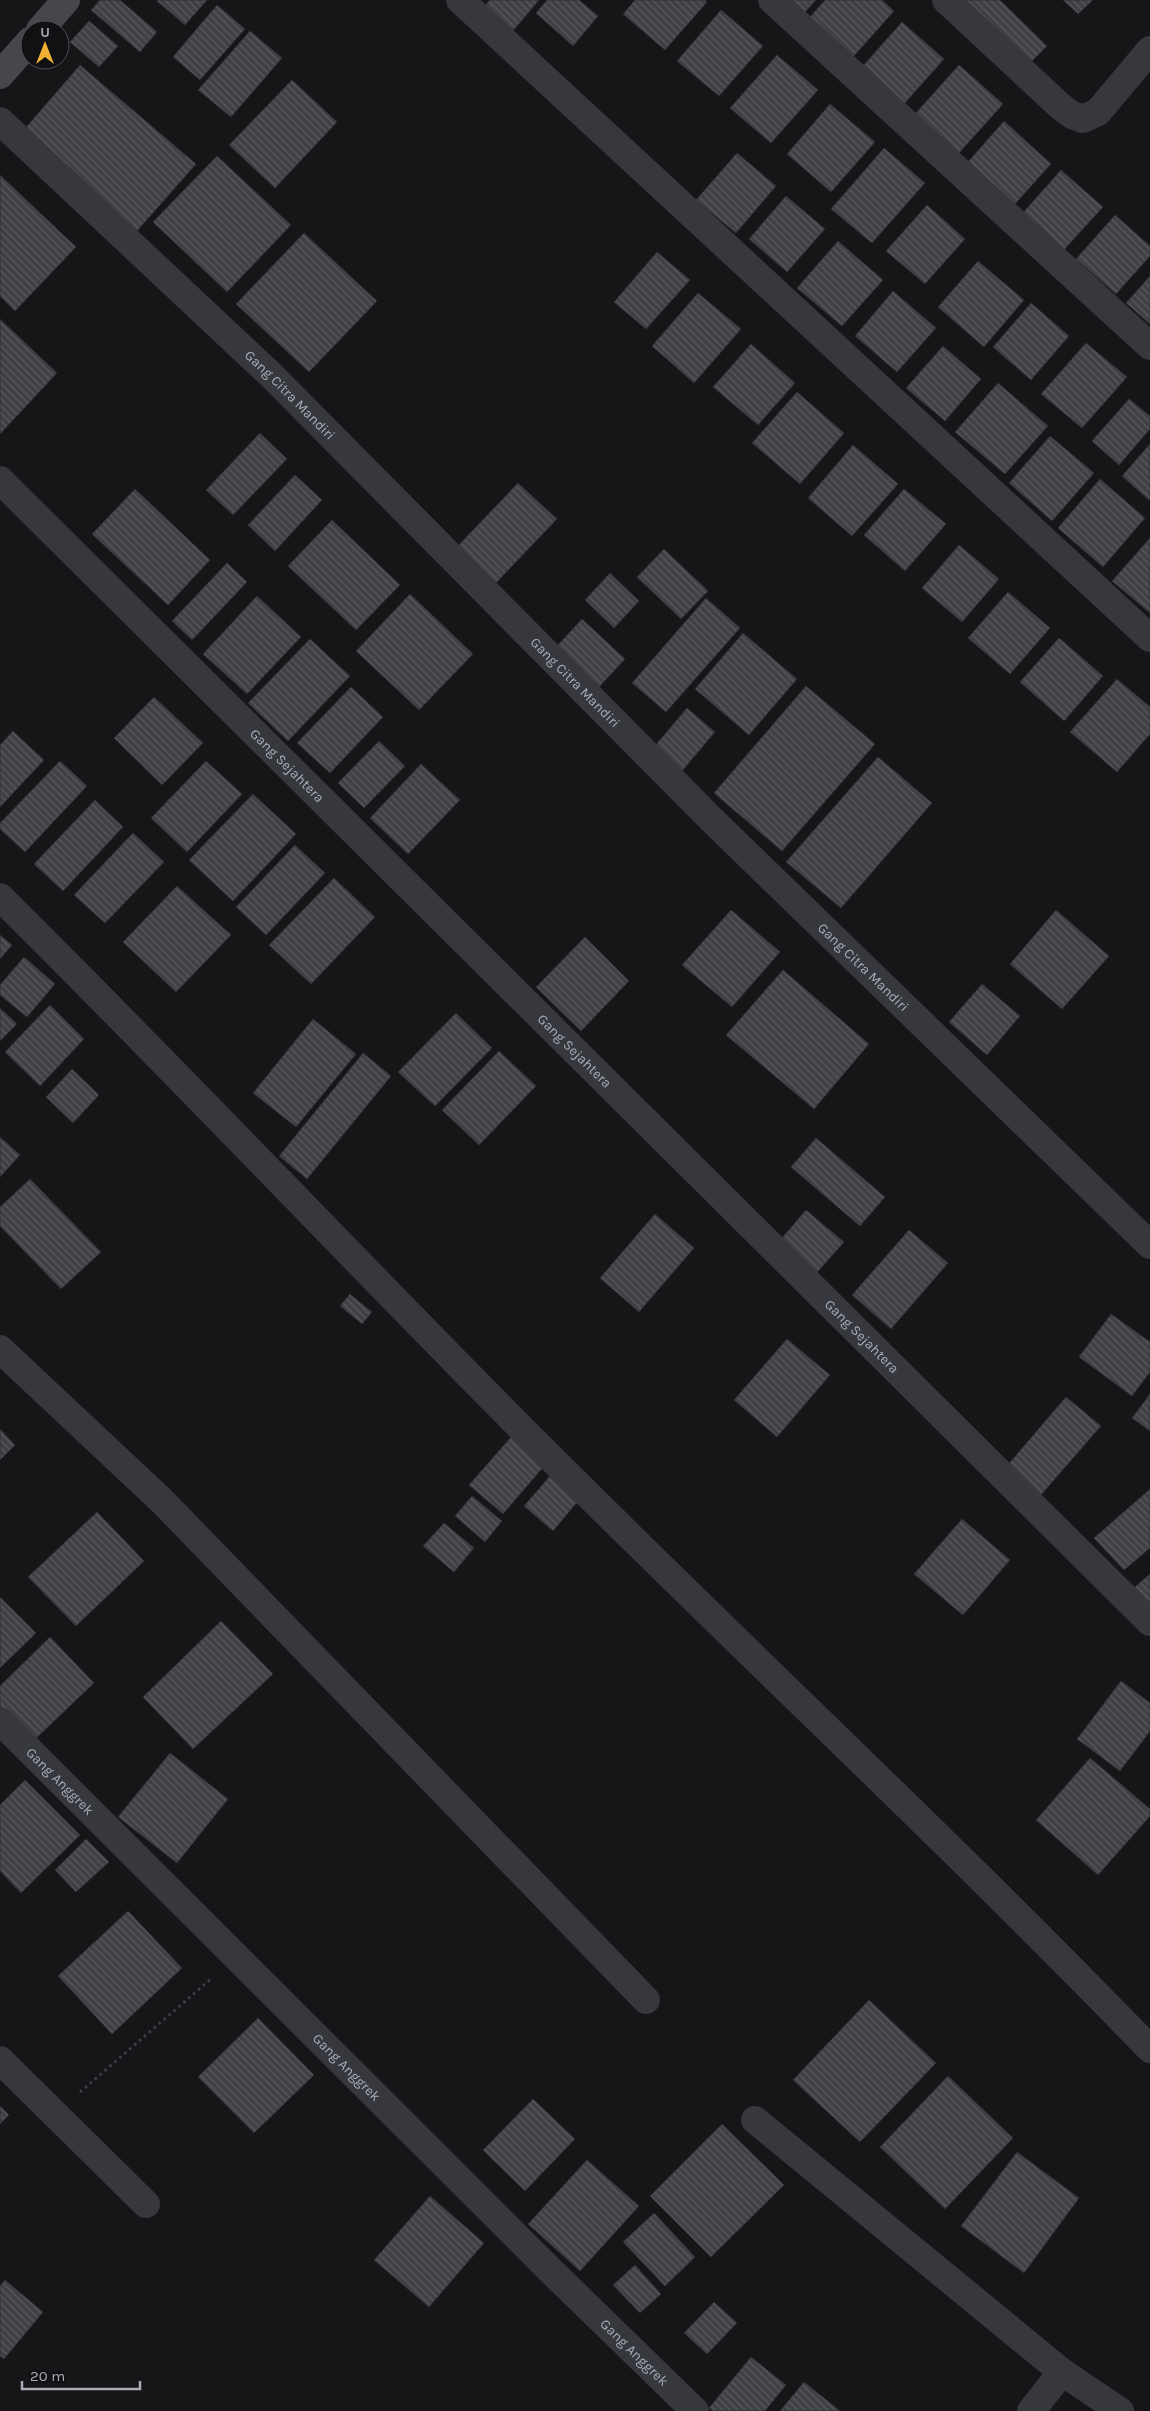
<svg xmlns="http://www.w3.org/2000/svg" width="1150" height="2411" font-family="Karla,sans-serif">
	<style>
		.building { fill: url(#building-back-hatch); stroke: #303034 }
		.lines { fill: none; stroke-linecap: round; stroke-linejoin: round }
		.path { stroke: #3d3f44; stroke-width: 3; stroke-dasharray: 2.5 4; stroke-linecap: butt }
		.street { stroke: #37383d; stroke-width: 28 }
		.secondary { stroke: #45474d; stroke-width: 28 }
		.labels { text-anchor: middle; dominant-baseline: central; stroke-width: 4; stroke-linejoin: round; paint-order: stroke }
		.street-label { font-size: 14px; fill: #a8adb8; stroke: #111113 }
	</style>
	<defs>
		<pattern id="building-back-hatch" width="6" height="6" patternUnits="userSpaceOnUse" patternTransform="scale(1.25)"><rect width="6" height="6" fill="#404145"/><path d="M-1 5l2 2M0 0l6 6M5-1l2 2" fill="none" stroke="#595a5e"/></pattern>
	</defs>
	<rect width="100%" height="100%" fill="#161618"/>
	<g class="building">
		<path d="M100,0h20l37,32 -17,20 -49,-42z"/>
		<path d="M158,0h49l-22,25 -28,-24z"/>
		<path d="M490,0h49l-33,39 -29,-25z"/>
		<path d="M547,0h32l19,16 -25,30 -37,-33z"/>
		<path d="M635,0h70l2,2 -42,48 -42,-36z"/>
		<path d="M789,0h27l-12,13z"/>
		<path d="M825,0h57l12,11 -41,46 -44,-39z"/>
		<path d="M952,0h48l47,46 -23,23z"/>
		<path d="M1063,0h30l-15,14z"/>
		<path d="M217,5l28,24 -45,51 -27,-23z"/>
		<path d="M721,10l42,36 -44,50 -42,-35z"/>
		<path d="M89,21l29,25 -19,21 -29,-25z"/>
		<path d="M902,22l42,37 -40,45 -42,-37z"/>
		<path d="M250,31l32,27 -51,59 -33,-27z"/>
		<path d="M777,55l41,35 -47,53 -41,-35z"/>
		<path d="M80,65l116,99 -59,67 -115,-99z"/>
		<path d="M959,65l44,39 -44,49 -44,-39z"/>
		<path d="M292,80l45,42 -62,66 -46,-43z"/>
		<path d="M830,104l45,38 -44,50 -44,-38z"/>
		<path d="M1004,121l47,43 -37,41 -47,-42z"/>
		<path d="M884,148l41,35 -53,60 -41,-34z"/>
		<path d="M737,153l39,33 -40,47 -40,-33z"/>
		<path d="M217,156l74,69 -64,67 -74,-70z"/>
		<path d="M1061,170l42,37 -41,45 -42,-36z"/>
		<path d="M0,175l76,72 -61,64 -15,-15z"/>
		<path d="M786,196l39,33 -38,43 -38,-33z"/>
		<path d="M927,205l38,34 -40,45 -39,-33z"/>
		<path d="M1115,215l35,31v10l-34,38 -40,-35z"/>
		<path d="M304,233l73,68 -68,71 -73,-68z"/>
		<path d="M838,241l45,39 -41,46 -45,-38z"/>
		<path d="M657,252l33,28 -44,49 -32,-27z"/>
		<path d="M978,261l46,39 -40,47 -46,-40z"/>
		<path d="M1150,276v48l-24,-21z"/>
		<path d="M893,291l43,37 -39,44 -42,-36z"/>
		<path d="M698,293l43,36 -47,54 -42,-37z"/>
		<path d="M1031,303l38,33 -38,44 -38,-33z"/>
		<path d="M0,319l57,54 -57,61z"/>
		<path d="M1086,343l41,34 -45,51 -41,-34z"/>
		<path d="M751,344l44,39 -37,42 -45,-38z"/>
		<path d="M943,346l38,33 -36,42 -39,-33z"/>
		<path d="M998,383l50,43 -43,48 -50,-42z"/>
		<path d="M797,392l47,41 -44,51 -48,-41z"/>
		<path d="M1129,399l21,17v13l-31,36 -27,-24z"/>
		<path d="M260,433l27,26 -54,56 -27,-25z"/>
		<path d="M1050,436l44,37 -42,48 -43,-38z"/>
		<path d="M1150,444v54l-1,2 -27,-24z"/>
		<path d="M853,445l45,39 -46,52 -44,-38z"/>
		<path d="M295,475l27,25 -47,51 -27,-26z"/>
		<path d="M1100,479l45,39 -42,49 -45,-39z"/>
		<path d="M518,483l39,36 -65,68 -38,-37z"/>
		<path d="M135,489l75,71 -42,45 -76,-71z"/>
		<path d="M904,489l42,35 -41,47 -41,-36z"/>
		<path d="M332,520l68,65 -44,45 -68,-64z"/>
		<path d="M1150,538v75l-38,-32z"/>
		<path d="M959,545l40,34 -37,43 -40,-34z"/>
		<path d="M664,549l44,42 -27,28 -44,-42z"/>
		<path d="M227,563l20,19 -55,58 -20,-19z"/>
		<path d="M610,573l29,28 -25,27 -29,-28z"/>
		<path d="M1008,592l42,36 -40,46 -42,-36z"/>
		<path d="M410,594l63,60 -54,56 -63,-59z"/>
		<path d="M257,596l44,41 -54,57 -44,-40z"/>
		<path d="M706,598l34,30 -74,84 -34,-29z"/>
		<path d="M582,619l43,40 -26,28 -42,-41z"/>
		<path d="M743,633l54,46 -48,56 -54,-46z"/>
		<path d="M1059,638l44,38 -39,45 -44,-39z"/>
		<path d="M310,639l40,37 -62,65 -40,-38z"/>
		<path d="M1117,679l33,28v27l-33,38 -47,-40z"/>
		<path d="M806,686l69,58 -93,107 -68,-58z"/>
		<path d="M351,687l32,30 -53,56 -33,-30z"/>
		<path d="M154,697l49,46 -41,42 -48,-47z"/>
		<path d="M687,708l28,24 -33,39 -28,-24z"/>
		<path d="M13,731l31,29 -44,47v-62z"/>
		<path d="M379,741l26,25 -41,42 -26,-25z"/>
		<path d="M878,757l54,46 -91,105 -55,-46z"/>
		<path d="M60,761l27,25 -62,66 -25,-23v-6z"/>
		<path d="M206,761l36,33 -55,58 -36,-34z"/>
		<path d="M421,764l39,36 -52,54 -38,-36z"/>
		<path d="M253,794l43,40 -63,67 -44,-41z"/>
		<path d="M95,800l28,27 -60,64 -29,-27z"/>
		<path d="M133,833l31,29 -59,61 -31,-28z"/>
		<path d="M295,845l30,28 -59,62 -30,-28z"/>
		<path d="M334,878l41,39 -64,67 -42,-39z"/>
		<path d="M177,886l54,49 -55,57 -53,-50z"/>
		<path d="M731,910l49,42 -48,55 -50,-42z"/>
		<path d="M1056,910l53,46 -47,53 -52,-45z"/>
		<path d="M0,935l12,10 -12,14z"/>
		<path d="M585,937l44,44 -48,50 -45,-44z"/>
		<path d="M24,957l31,27 -28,33 -27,-22v-10z"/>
		<path d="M783,970l86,74 -55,65 -88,-74z"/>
		<path d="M982,984l38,32 -33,39 -38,-33z"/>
		<path d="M50,1005l34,34 -44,47 -35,-34z"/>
		<path d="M0,1008l17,16 -17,17z"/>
		<path d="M456,1013l36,35 -57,58 -37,-34z"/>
		<path d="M313,1019l43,35 -60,73 -43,-34z"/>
		<path d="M499,1051l37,35 -57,59 -37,-35z"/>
		<path d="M363,1053l28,23 -84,103 -28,-23z"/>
		<path d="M72,1069l27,26 -26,28 -27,-26z"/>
		<path d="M0,1137l20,18 -20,22z"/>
		<path d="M816,1138l69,59 -25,29 -69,-59z"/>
		<path d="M30,1179l71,73 -40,37 -61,-63v-19z"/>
		<path d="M806,1210l38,32 -30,34 -38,-31z"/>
		<path d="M655,1214l39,34 -55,64 -39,-34z"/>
		<path d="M909,1230l39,33 -57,66 -39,-34z"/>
		<path d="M350,1294l22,18 -10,12 -22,-18z"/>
		<path d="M1111,1314l39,28v30l-18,24 -53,-39z"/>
		<path d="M787,1339l43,36 -53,62 -43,-37z"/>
		<path d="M1150,1394v37l-18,-13z"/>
		<path d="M1066,1397l35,29 -61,70 -34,-29z"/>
		<path d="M0,1429l15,16 -15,15z"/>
		<path d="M511,1437l34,28 -42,49 -34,-29z"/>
		<path d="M550,1476l28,25 -25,30 -29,-25z"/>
		<path d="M1150,1489v59l-26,22 -30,-32z"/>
		<path d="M472,1496l30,25 -17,21 -30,-26z"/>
		<path d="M97,1512l47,49 -68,65 -48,-49z"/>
		<path d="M962,1519l48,41 -47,55 -49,-41z"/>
		<path d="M444,1523l30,25 -20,24 -31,-26z"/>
		<path d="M1150,1574v43l-21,-25z"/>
		<path d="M0,1597l36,36 -36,35z"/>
		<path d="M221,1621l52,53 -80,75 -50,-52z"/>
		<path d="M50,1637l44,46 -64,61 -30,-31v-27z"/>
		<path d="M1121,1681l29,22v28l-30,40 -43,-32z"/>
		<path d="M170,1753l58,46 -51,64 -59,-46z"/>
		<path d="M1090,1758l60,51v7l-52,59 -62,-55z"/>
		<path d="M25,1780l55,55 -59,58 -21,-22v-66z"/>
		<path d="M86,1839l23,23 -33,30 -21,-22z"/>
		<path d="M128,1911l54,57 -70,66 -54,-58z"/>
		<path d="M869,2000l67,63 -76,79 -67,-62z"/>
		<path d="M258,2018l56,57 -60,58 -56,-56z"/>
		<path d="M948,2076l65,62 -68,71 -65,-62z"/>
		<path d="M533,2099l42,40 -50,52 -42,-41z"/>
		<path d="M0,2106l9,9 -9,9z"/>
		<path d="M722,2124l62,61 -73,72 -61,-61z"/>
		<path d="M1017,2152l62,46 -55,75 -63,-47z"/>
		<path d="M587,2160l52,46 -59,65 -52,-47z"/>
		<path d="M430,2196l54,47 -55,64 -55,-47z"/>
		<path d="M654,2213l41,44 -30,29 -42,-44z"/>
		<path d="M635,2265l26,29 -21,19 -27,-28z"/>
		<path d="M5,2280l38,32 -39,47 -4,-3v-70z"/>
		<path d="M714,2302l23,21 -30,31 -23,-21z"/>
		<path d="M751,2357l35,28 -21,26h-52l-4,-3z"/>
		<path d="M804,2382l36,29h-60z"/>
	</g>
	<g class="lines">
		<path class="path" d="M80,2092l131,-113"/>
		<g class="street">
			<path d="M460,0l690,638"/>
			<path d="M772,0l378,346"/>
			<path d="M946,0l114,106 12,9 11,4 15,-7 52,-62"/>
			<path id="s1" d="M0,121l271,254 439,443 440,427"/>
			<path id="s2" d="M0,480l1150,1142"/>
			<path d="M0,897c184,182 361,371 544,554 201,201 409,394 606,598"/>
			<path d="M0,1349l163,153 483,498"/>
			<path id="s3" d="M0,1721l549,548 146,142"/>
			<path d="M0,2060l146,144"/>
			<path d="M755,2120l307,252 58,39"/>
			<path d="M1031,2411l31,-39"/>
		</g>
		<g class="secondary">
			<path d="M40,30l26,-30"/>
			<path d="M0,75l30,-34"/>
		</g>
	</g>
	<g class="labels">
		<g class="street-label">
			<text stroke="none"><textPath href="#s1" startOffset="399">Gang Citra Mandiri</textPath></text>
			<text stroke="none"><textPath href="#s1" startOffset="804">Gang Citra Mandiri</textPath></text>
			<text stroke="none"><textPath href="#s2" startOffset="405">Gang Sejahtera</textPath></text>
			<text stroke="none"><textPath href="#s1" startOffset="1209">Gang Citra Mandiri</textPath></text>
			<text stroke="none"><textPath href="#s2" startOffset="810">Gang Sejahtera</textPath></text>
			<text stroke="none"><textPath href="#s2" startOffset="1215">Gang Sejahtera</textPath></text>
			<text stroke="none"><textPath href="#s3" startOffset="85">Gang Anggrek</textPath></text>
			<text stroke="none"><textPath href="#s3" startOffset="490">Gang Anggrek</textPath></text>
			<text stroke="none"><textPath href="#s3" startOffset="895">Gang Anggrek</textPath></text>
		</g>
	</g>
	<g transform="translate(45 45)"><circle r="24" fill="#111113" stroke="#4d4f55"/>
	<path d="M0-4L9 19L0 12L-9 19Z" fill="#f2b134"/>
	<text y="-8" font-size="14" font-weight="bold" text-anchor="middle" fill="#a8adb8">U</text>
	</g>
	<path d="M22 2381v8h118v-8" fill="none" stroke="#a8adb8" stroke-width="2.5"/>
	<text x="30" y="2381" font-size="15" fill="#a8adb8" stroke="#111113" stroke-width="4" paint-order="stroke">20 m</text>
</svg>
